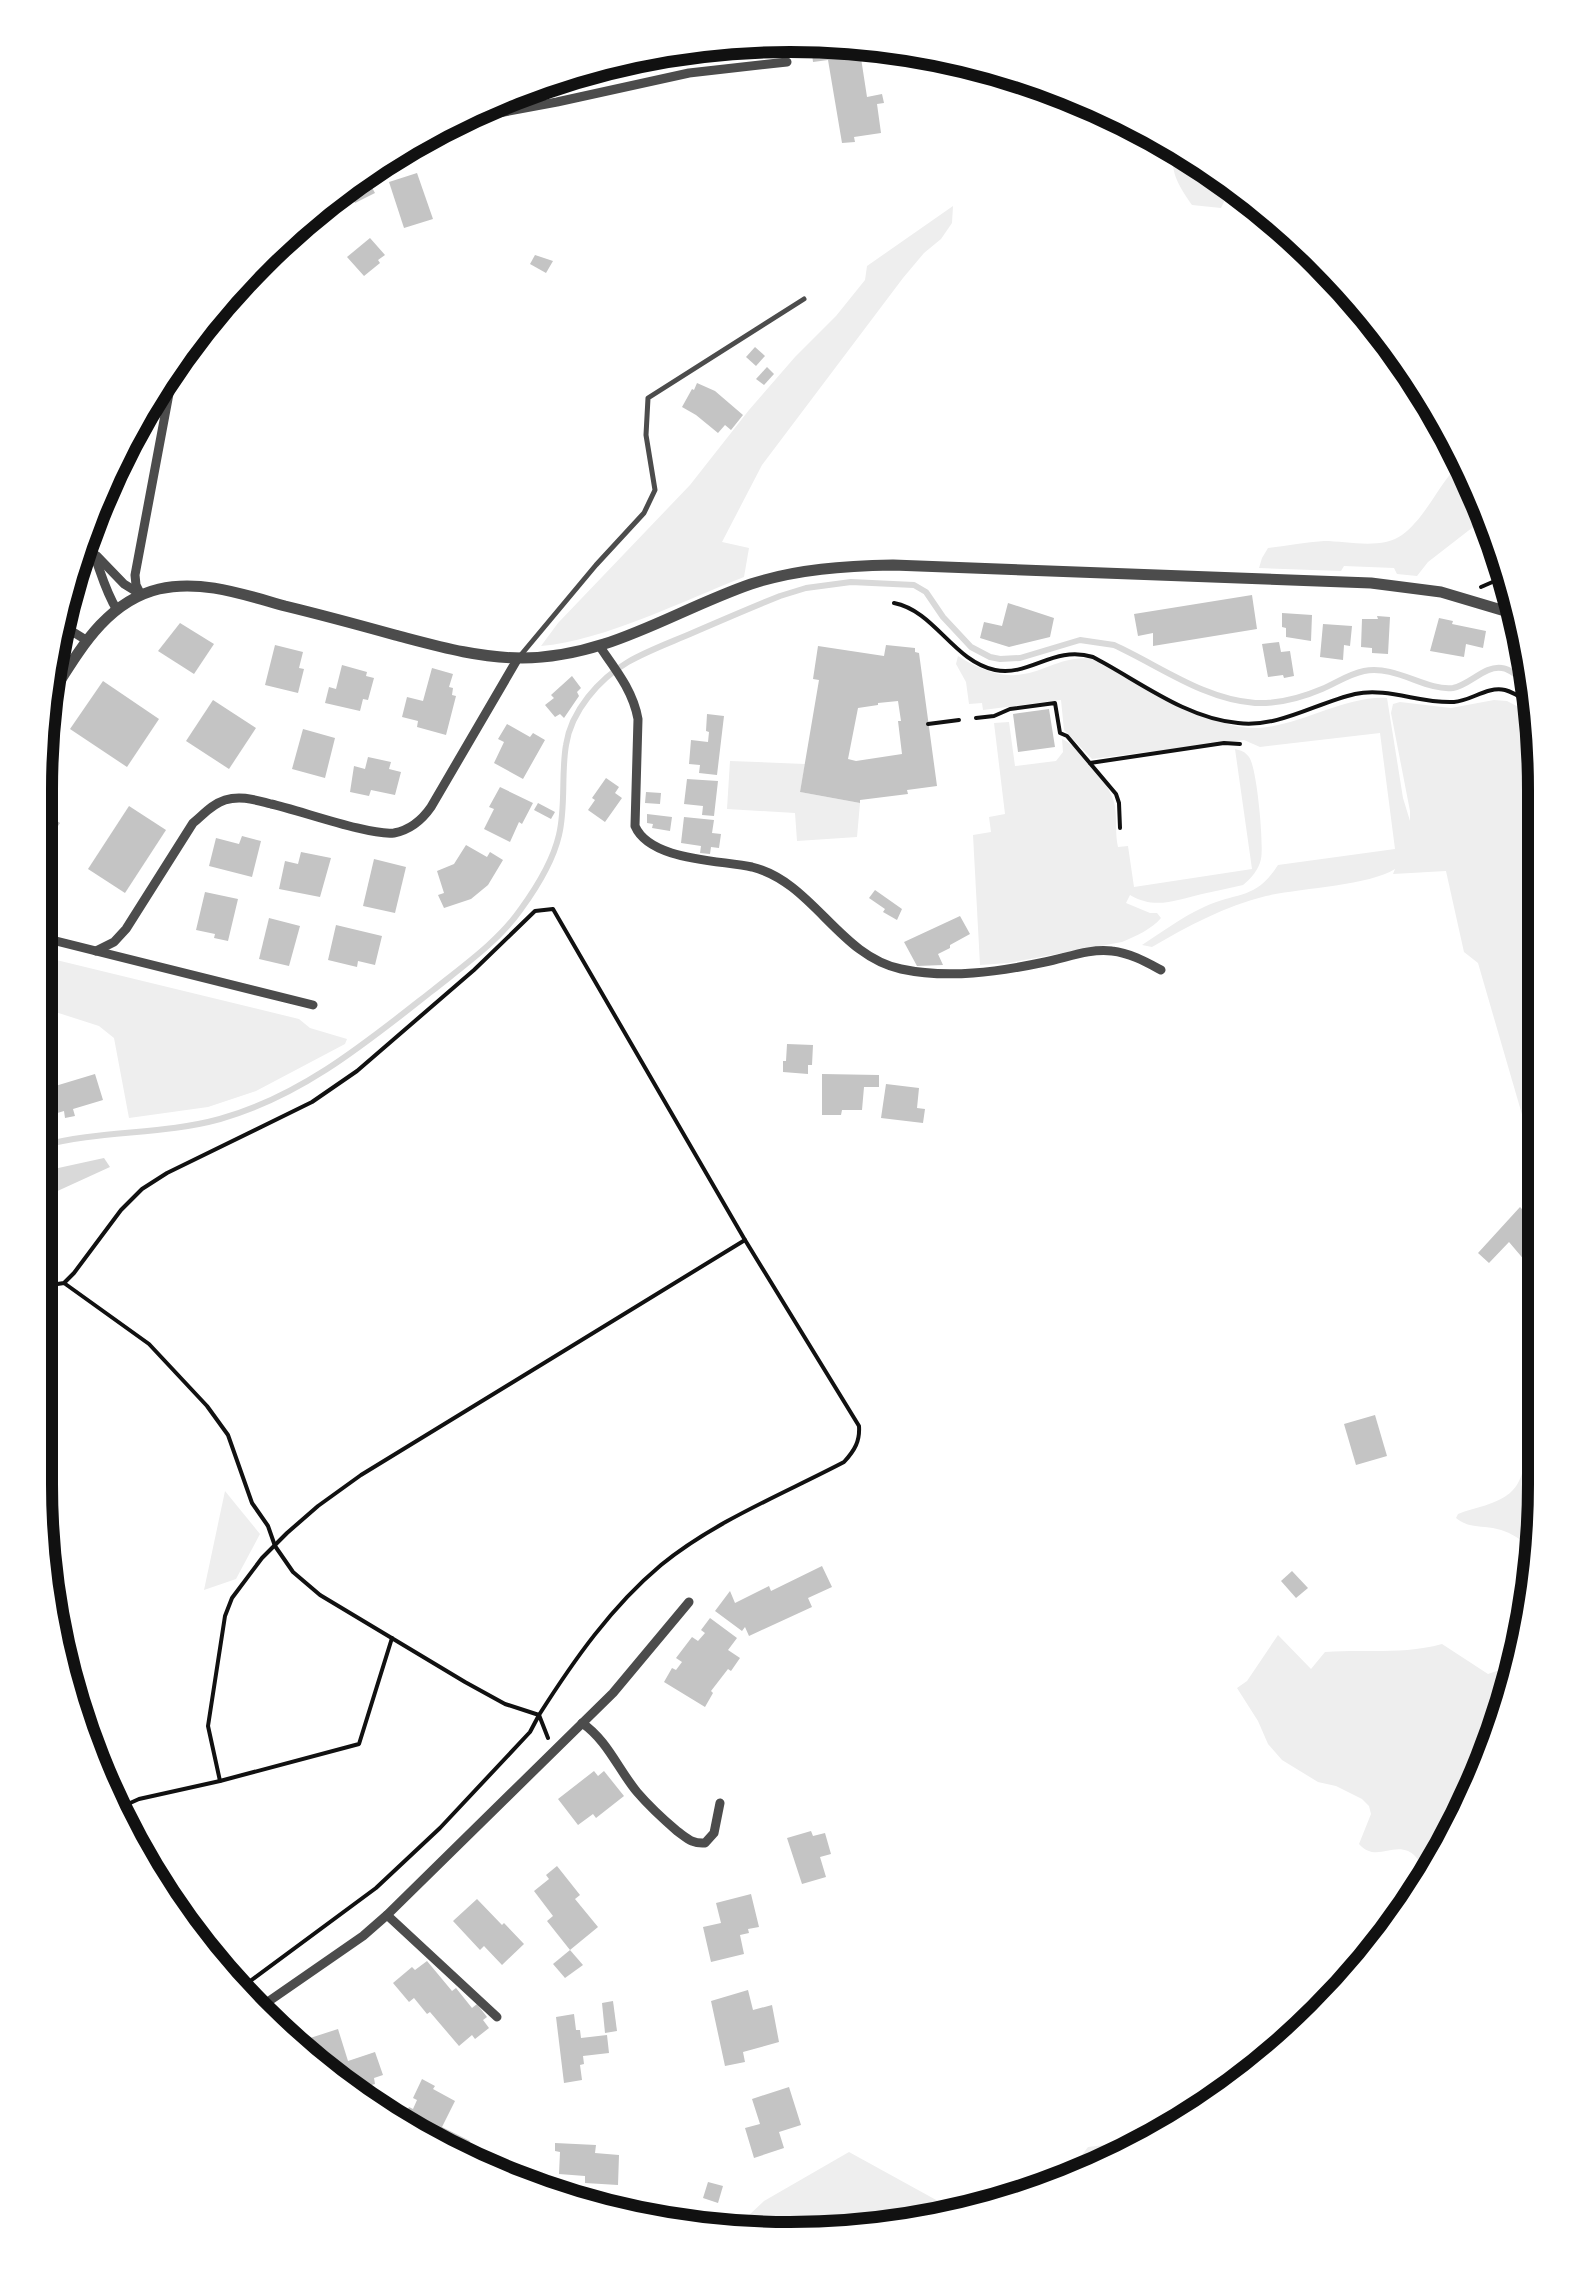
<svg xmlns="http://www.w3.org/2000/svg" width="1580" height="2274" font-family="'PT Sans Narrow',sans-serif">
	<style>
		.green { fill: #eee }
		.water { fill: #d9d9d9 }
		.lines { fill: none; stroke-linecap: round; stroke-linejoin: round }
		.stream { stroke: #d9d9d9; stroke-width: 6 }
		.building { fill: #c4c4c4; fill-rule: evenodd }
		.path { stroke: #111; stroke-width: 4 }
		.service { stroke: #4c4c4c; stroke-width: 5 }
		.minor { stroke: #4c4c4c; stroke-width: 9 }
		.tertiary { stroke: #4c4c4c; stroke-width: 11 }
		.rim { fill: none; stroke: #111; stroke-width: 12 }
	</style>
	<rect width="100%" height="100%" fill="#fff"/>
	<g class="green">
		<path d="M1176,145l58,36 -13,27 -29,-3c-13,-19 -25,-36 -16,-60z"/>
		<path d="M953,206l-1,17 -11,16 -17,14 -21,25 -141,187 -40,77 27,6 -5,29c-59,23 -141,64 -203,69l17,-23 132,-138 59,-75 46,-53 41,-41 29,-36 2,-14z"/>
		<path d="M1467,457l19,60 -58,45 -11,14 -20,-2 -3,-6 -50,-2 -3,5 -82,-3 3,-10 6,-10c19,-2 37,-6 56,-7 23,0 57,9 78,-6 27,-20 39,-58 65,-78z"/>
		<path d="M958,656c16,10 38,21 58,19 30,-2 49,-23 82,-15 12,3 23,11 34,17 36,20 85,53 127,51 43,-3 88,-33 128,-30l16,100 7,23v-10l-19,-98 2,-9 7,-2 51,6 43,-8 13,1 32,17 2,462 -63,-217 -14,-11 -18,-81 -53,3 2,-5c-27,17 -95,19 -129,27 -41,10 -78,30 -114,51l-10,-2c20,-13 40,-28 62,-38 34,-16 51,-6 74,-42l117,-16 -15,-116 -120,14 -16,-7 -152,19 -28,-29 -3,-30 -78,10 -1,-7 -13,1 -3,-22 -10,-18z"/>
		<path d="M1009,722l6,44 41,-5 7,-9 -1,-13c18,8 51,48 53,68 2,14 0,27 3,40l10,-1 6,41 118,-18 -17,-120c7,2 9,2 14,8 8,10 15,88 12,102 -2,10 -10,20 -18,26 -13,3 -27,6 -41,9 -26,6 -47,16 -72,1l-4,8 24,10h7l4,5c-9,11 -25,18 -39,24l-114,21 -28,2 -7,-130 18,-3 -2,-15 16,-3 -11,-91z"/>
		<path d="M730,761l75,3 -5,28 60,11 -3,34 -60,4 -2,-28 -68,-4z"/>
		<path d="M44,957l255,62 11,9 37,11 -2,5 -89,47 -48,16 -79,11 -15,-80 -15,-12 -56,-18z"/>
		<path d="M1543,1389v144l-4,26c-10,-14 -24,-26 -42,-30 -15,-4 -28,0 -41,-11l2,-4c17,-7 38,-9 52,-21 19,-16 14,-47 17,-68 1,-14 8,-25 16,-36z"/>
		<path d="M225,1491l35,43 -24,45 -32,11z"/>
		<path d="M1278,1635l33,34 14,-17c41,-3 77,3 117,-8l46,30 24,-8 12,-13 -5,26 -52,138 -37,61c-6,-8 -12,-23 -22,-27 -18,-7 -33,11 -49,-7l12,-30 -2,-8 -7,-7 -26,-13 -18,-4 -36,-22 -14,-16 -10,-23 -21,-33 10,-7z"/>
		<path d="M1105,2145l30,2 1,6 -13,8 -59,18 24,-32z"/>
		<path d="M849,2152l109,60 -69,20h-158l33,-31z"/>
	</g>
	<path class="water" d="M104,1158l6,9 -70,32v-27z"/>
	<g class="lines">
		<path class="stream" d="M41,1146c59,-16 121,-11 179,-27 82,-23 147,-77 212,-128 31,-25 67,-50 89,-82 16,-22 32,-48 38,-74 7,-29 2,-61 7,-90 5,-34 33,-66 62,-83 19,-11 41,-19 62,-28 30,-13 60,-26 90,-38l26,-8 45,-6 63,3 12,7 17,25 28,30 19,10 10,2 20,-1 60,-18 34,5c46,21 89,54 141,58 23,1 46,-5 67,-14 14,-6 27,-15 42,-18 33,-6 61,20 89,17 17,-3 32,-23 49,-20 14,2 25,20 36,27"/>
	</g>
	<g class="building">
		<path d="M839,37l32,5 -12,3 8,52 15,-3 2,9 -7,1 4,29 -27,4 1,5 -13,1 -14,-83 -15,2 -3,-24z"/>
		<path d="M777,39l-37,18 -8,-17z"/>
		<path d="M363,171l12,22 -20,10 -10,-18z"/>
		<path d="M417,173l16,46 -29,9 -15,-46z"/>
		<path d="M370,238l15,17 -7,5 2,3 -16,13 -17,-19z"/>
		<path d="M535,255l18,6 -7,12 -16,-9z"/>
		<path d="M755,347l10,9 -9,10 -10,-9z"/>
		<path d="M767,367l7,7 -10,11 -8,-6z"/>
		<path d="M697,383l18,8 28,24 -12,15 -6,-5 -7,8 -22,-18 -14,-8 10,-18 2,1z"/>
		<path d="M1252,595l5,34 -104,17v-13l-15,3 -4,-22z"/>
		<path d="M1008,603l46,15 -4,19 -41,10 -29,-9 4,-16 18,4z"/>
		<path d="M1282,613l30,2 -1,26 -25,-4v-9l-4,-1z"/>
		<path d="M1377,616l13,1 -2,37 -16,-1v-5l-11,-1 1,-28h16z"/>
		<path d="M1439,618l14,3 -1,3 34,7 -3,17 -17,-4 -2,13 -34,-6z"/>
		<path d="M180,623l34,21 -20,30 -36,-23z"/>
		<path d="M1323,624l29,2 -2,20 -6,-1 -1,15 -23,-3z"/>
		<path d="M1279,642l2,10 9,-1 4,25 -10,2 -1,-3 -15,2 -6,-33z"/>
		<path d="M275,645l28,7 -4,16 5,1 -6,24 -33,-8z"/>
		<path d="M886,645l29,3v4l4,1 18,133 -30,4 1,4 -48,6v3l-60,-11 19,-112 -6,-1 5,-33 66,10zM898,701l3,20h-3l4,33 -46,7 -8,-2 10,-51 20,-3v-2z"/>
		<path d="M342,665l25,7 -1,4 8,2 -6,22 -5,-1 -3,12 -35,-8 4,-16 7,2z"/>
		<path d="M432,668l21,6 -4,13 4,1 -1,7 4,1 -10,39 -29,-8 1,-6 -16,-4 5,-20 16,4z"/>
		<path d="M572,676l9,12 -4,4 2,4 -15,22 -4,-4 -5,3 -10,-12 9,-7 -3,-3z"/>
		<path d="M103,681l56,38 -32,48 -57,-38z"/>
		<path d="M213,700l43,28 -27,41 -43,-28z"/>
		<path d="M1049,709l6,38 -37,5 -5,-38z"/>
		<path d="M707,714l17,2 -7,59 -18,-2 1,-8 -11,-1 2,-24 17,2 1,-10 -3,-1z"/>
		<path d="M507,724l23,13 3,-4 12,7 -22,39 -29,-16 10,-21 -6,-3z"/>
		<path d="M303,729l32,9 -10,40 -33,-9z"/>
		<path d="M368,757l23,5 -2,7 12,3 -6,23 -24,-5 -2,6 -19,-4 4,-26 11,3z"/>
		<path d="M606,778l13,9 -4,6 7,5 -17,24 -17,-12 7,-10 -3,-2z"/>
		<path d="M687,779l31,2 -4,35 -12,-1 1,-9 -19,-2z"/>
		<path d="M500,787l33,16 -11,21 -3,-2 -9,20 -26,-13 10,-20 -5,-2z"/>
		<path d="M646,792l15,1 -1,11 -15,-1z"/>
		<path d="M538,803l17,9 -4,7 -17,-9z"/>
		<path d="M129,806l37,24 -41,63 -37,-24z"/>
		<path d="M47,814l13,9 -14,21 1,-25z"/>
		<path d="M647,814l25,3 -2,14 -18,-3 1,-4 -6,-1z"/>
		<path d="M684,817l30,3 -2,13 9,1 -2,14 -8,-1 -1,7 -10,-1 1,-7 -20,-3z"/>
		<path d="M242,836l19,5 -9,36 -43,-11 7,-28 23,6z"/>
		<path d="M466,845l21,12 3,-5 13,8 -15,25 -17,14 -27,9 -6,-13 6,-2 -7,-22 17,-7z"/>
		<path d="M301,852l30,6 -11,39 -41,-8 6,-28 13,3z"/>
		<path d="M374,859l32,8 -11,46 -32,-7z"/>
		<path d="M875,890l27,19 -5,11 -14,-8 2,-3 -16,-11z"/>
		<path d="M205,892l33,7 -10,42 -14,-3 1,-4 -19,-4z"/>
		<path d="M960,916l10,18 -20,11v3l-12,6 5,11 -26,1 -13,-24z"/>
		<path d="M269,918l31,8 -11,40 -30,-7z"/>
		<path d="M336,925l46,11 -7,29 -17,-4 -1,6 -29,-7z"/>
		<path d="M787,1044l26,1 -1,20h-4v9l-25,-2v-11h3z"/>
		<path d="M95,1074l8,26 -30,9 2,7 -10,2 -1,-7 -23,7 1,-28z"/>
		<path d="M822,1074l57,1v12h-15l-2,23h-20l-1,5h-19z"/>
		<path d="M886,1084l33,4 -2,20 8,1 -2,14 -42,-5z"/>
		<path d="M1520,1207l22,23v51l-33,-39 -20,21 -11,-10z"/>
		<path d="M1375,1415l12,41 -31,9 -12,-41z"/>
		<path d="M822,1566l10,21 -24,11 4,9 -63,29 -4,-9 -3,4 -27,-20 15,-20 5,12 34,-17 2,5z"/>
		<path d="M1292,1571l16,17 -12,10 -15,-17z"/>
		<path d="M710,1618l27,20 -9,12 12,8 -9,13 -3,-2 -17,22 2,2 -8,14 -41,-25 8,-14 4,2 6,-8 -6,-4 16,-21 6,4 7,-8 -4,-3z"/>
		<path d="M594,1771l4,5 6,-5 20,25 -28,22 -3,-4 -15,11 -20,-26z"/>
		<path d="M811,1831l2,5 12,-3 6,21 -11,3 6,20 -24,7 -15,-46z"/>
		<path d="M557,1866l23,29 -5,4 23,28 -28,23 -23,-29 6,-5 -19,-25 15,-12 -3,-4z"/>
		<path d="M751,1894l8,33 -11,2 1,4 -9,2 4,19 -33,8 -8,-35 18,-4 -5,-20z"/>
		<path d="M477,1899l25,26 2,-2 20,21 -22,21 -18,-19 -4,4 -27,-29z"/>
		<path d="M570,1950l13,15 -18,13 -12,-14z"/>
		<path d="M427,1961l25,30 4,-3 16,20 5,-4 10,13 -4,3 6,8 -14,11 -3,-4 -13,11 -29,-34 -3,2 -13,-16 -5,4 -16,-19 19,-16 3,3z"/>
		<path d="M748,1990l5,20 19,-5 7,37 -36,10 2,10 -20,4 -14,-65z"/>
		<path d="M613,2001l4,30 -12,2 -3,-30z"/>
		<path d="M574,2014l2,16h4l1,8 26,-3 2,18 -26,3 1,8 -4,1 2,15 -18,3 -8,-66z"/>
		<path d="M338,2029l10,32 27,-9 8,23 -9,3 1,6 -21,6 -43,-26 -7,-24z"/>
		<path d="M422,2079l13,7 -2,3 22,12 -13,26 28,14 -8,16 -60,-37 7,-13 4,2 4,-9 -4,-2z"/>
		<path d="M789,2087l12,38 -22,7 5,16 -30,10 -9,-30 15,-4 -8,-25z"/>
		<path d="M555,2143l41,2 -1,8 24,2 -1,30 -33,-2v-7l-26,-2 1,-22 -5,-1z"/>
		<path d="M708,2182l15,4 -5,17 -15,-5z"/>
	</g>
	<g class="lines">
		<g class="path">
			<path d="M1481,587l23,-10"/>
			<path d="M894,603c41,8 59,58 101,67 35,7 58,-25 98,-13 46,24 92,61 145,66 41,5 78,-20 117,-29 33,-7 66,10 99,8 17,-1 33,-16 51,-12 12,3 23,13 34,19"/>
			<path d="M976,718l18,-2 16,-7 45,-6 5,30 7,3 49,58 3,9 1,25"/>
			<path d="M928,724l31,-4"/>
			<path d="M1090,763l134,-20 16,1"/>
			<path d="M38,1287l26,-4 10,-10 47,-63 21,-21 25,-16 145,-71 45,-31 117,-101 61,-59 18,-2 192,331 114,186c1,15 -4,24 -15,36 -61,32 -129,59 -183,103 -50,42 -87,95 -122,150l-34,-11 -40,-22 -145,-87 -27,-23 -18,-26 -7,-20 -16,-23 -24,-68 -21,-29 -58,-62 -85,-61"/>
			<path d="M36,1400l5,-114"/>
			<path d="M220,1781l-12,-55 17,-110 7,-18 30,-40 25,-25 31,-27 43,-31 384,-235"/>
			<path d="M119,1808l20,-9 81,-18 139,-37 33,-106"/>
			<path d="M238,1990l138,-102 64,-60 90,-96 9,-17 9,23"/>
		</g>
		<path class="service" d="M520,656l76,-91 48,-52 11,-23 -9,-55 2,-37 156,-99"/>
		<g class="minor">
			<path d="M440,124l117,-22 132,-29 98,-11"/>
			<path d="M88,540c11,23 15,48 29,70"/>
			<path d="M97,556l27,28 13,8"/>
			<path d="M141,595l-5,-10 -1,-10 39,-208"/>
			<path d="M57,622l29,18"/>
			<path d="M600,647c16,23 33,44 38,72l-3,107c15,35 85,34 117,41 61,15 87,89 149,102 47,10 97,3 144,-7 21,-4 45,-14 67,-11 18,2 34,11 49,19"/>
			<path d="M44,938l269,67"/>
			<path d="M96,951l18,-9 12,-13 67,-106c10,-8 19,-19 32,-23 16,-5 30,0 46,4 28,6 99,32 123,29 16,-3 28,-13 37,-26l87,-149"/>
			<path d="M582,1723c25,17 36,46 55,69 12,14 26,27 40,39 10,7 15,13 28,12l9,-10 6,-30"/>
			<path d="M387,1915l110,102"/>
			<path d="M256,2010l107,-74 24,-21 226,-222 76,-91"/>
		</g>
		<path class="tertiary" d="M49,698c28,-43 55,-96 110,-109 42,-10 86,6 126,17 37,9 74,19 110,29 42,11 83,23 127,23 85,0 151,-47 229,-74 46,-15 94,-18 142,-19l478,18 70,9 74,22"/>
	</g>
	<path d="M0 0H1580V2274H0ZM790 52H790A738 738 0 0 1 1528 790V1484A738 738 0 0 1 790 2222H790A738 738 0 0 1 52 1484V790A738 738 0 0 1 790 52Z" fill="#fff" fill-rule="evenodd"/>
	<path class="rim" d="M790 52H790A738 738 0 0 1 1528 790V1484A738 738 0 0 1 790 2222H790A738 738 0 0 1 52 1484V790A738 738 0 0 1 790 52Z"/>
</svg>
